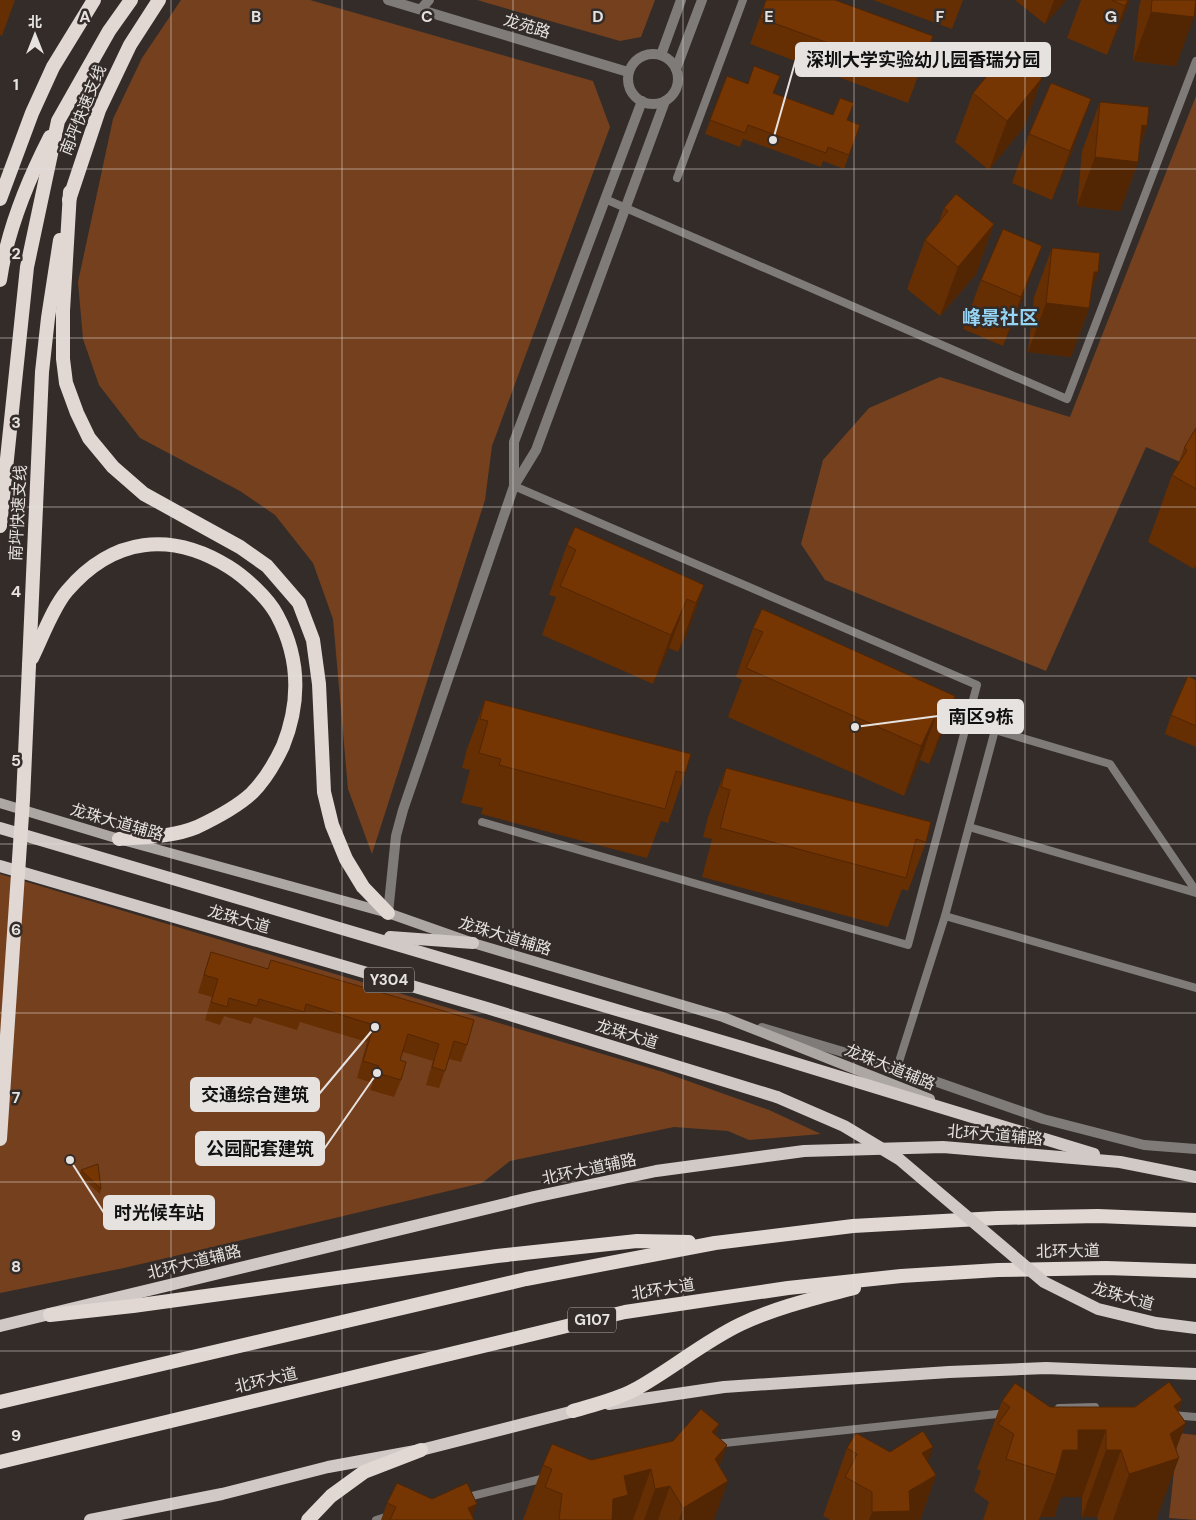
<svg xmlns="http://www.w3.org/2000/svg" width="1196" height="1520" font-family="'DM Sans','Noto Sans SC',sans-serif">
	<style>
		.green { fill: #75401e }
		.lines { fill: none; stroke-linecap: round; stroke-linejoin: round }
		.service { stroke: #7f7b79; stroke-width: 8 }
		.minor { stroke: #7f7b79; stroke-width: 10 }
		.tertiary { stroke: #7f7b79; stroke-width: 10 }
		.secondary { stroke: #ada7a4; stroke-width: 10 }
		.primary { stroke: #d1c9c5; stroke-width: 12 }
		.trunk { stroke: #e1d8d4; stroke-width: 14 }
		.primary-bridge { stroke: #d1c9c5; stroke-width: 12 }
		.trunk-bridge { stroke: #e1d8d4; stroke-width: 14 }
		.wall { fill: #652e03 }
		.shaded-wall { fill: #532603 }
		.building { fill: #763604; stroke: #532603 }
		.grid { fill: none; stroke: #e6e2df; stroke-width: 1; stroke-opacity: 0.55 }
		.labels { text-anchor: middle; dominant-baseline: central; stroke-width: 5; stroke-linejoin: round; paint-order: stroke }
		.shield { fill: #332c29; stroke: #b0aba8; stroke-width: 1 }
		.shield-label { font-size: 15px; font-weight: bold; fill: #e6e2df }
		.street-label { font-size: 16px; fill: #e6e2df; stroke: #332c29 }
		.quarter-label { font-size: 19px; font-weight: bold; fill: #95d6f7; stroke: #332c29 }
		.grid-label { font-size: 16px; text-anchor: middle; font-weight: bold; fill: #e6e2df; stroke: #332c29; stroke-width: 5; stroke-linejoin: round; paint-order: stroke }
		.leader { fill: none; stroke: #e6e2df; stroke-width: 2 }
		.callout-dot { fill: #e6e2df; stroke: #332c29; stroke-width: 2 }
		.callout { fill: #e6e2df; stroke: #e6e2df; stroke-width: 2 }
		.callout-label { font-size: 18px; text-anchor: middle; font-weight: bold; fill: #111 }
	</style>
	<rect width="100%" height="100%" fill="#332c29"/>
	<g class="green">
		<path d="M181,0h129l283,81 17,46 -118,319 -7,54 -113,354 -24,-65 -15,-170 -20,-56 -38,-48 -35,-24 -100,-53 -41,-53 -16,-46 -5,-57 35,-163 29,-61z"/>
		<path d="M477,0h178l-14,37 -21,4z"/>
		<path d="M1196,96v373l-50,-22 -100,224 -221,-91 -24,-36 22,-84 46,-52 71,-31 130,40z"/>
		<path d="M0,874l663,198 106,38 52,24 -72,6 -21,-9 -54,-4 -164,34 -28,22 -358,85 -124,25z"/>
		<path d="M1178,1433l18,2v85l-27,-2z"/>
	</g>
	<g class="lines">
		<g class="service">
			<path d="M921,42l25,10"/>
			<path d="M677,178l66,-178"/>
			<path d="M605,199l462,200 129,-338"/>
			<path d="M939,712l28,13"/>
			<path d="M482,822l426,123 69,-260 -463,-199"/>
			<path d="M969,827l227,66"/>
			<path d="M945,916l50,-186 115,34 86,127"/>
			<path d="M897,1068l48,-152 251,72"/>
			<path d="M1059,1408l36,-1"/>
			<path d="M1171,1415l25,2"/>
			<path d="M715,1444l292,-31"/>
			<path d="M464,1498l81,-20"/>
			<path d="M376,1520l16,-5"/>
		</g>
		<g class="minor">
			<path d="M421,9l8,-9"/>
			<path d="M762,1028l135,40 146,51 101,26 52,4"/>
		</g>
		<g class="tertiary">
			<path d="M388,0l240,72"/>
			<circle cx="653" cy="79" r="25"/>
			<path d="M661,55l20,-55"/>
			<path d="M676,69l26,-69"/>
			<path d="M514,485v-43l128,-341"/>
			<path d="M388,913l8,-77 7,-26 111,-324 22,-36 129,-349"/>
		</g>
		<path class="secondary" d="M0,803l119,36 269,74 85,30 250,74 207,82"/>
		<g class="primary">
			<path d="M0,828l742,219 352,107"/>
			<path d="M0,866l487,142 290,89"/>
			<path d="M390,937l83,6"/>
			<path d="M0,1326l534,-129 122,-26 148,-20 139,-4 177,15 76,15"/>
			<path d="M609,1404l115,-17 225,-15 97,-4 150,6"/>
			<path d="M90,1520l132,-26 106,-27 93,-17 161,-41"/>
		</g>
		<g class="trunk">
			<path d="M70,192l-7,119v48l3,24 11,30 12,25 24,29 31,27 96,53 27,19 32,37 14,37 6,44 5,108 8,33 14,34 17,28 25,26"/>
			<path d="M0,199l32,-86 21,-46 41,-67"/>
			<path d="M69,200l30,-90 31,-65 29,-45"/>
			<path d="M0,280c7,-49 27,-98 50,-143"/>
			<path d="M0,526l27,-259 31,-146 51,-90 22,-31"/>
			<path d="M32,658c10,-20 21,-51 35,-67 46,-54 104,-60 162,-24 16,10 39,31 48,48 23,43 24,86 6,131 -8,17 -18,34 -31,47 -15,14 -36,25 -55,34 -24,10 -52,10 -78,12"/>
			<path d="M29,665l13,-293 6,-54 12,-78"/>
			<path d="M50,1315l83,-9 364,-50 140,-15 52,1"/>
			<path d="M0,1402l526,-123 189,-36 138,-17 144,-8 101,-2 98,4"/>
			<path d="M573,1411c20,-6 42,-11 61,-21 37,-20 69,-48 107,-66 36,-17 75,-26 113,-36"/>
			<path d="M0,1462l625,-150 163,-24 113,-12 97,-6 108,-2 90,3"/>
			<path d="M308,1520l23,-24 33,-24 57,-22"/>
		</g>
		<path class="primary-bridge" d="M777,1097l67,29 55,33 145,123 54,27 58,14 40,5"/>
		<path class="trunk-bridge" d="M0,1139l23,-339 6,-135"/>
	</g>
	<g class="wall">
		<path d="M0,0h15l-13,36 -2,-1z"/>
		<path d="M766,0l167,36 -25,67 -158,-59z"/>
		<path d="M873,0h90l-11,29z"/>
		<path d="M1015,0h51l-21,24z"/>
		<path d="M1081,0h49l-23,55 -40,-17z"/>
		<path d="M1141,0h55l-20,66 -43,-5 6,-55z"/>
		<path d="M993,62l49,16 -18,49 -35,43 -34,-28 18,-49 14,-17z"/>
		<path d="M727,76l133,49 -16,44 -21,-8 -2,6 -78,-28 -3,8 -35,-13z"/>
		<path d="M1100,102l47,24 -7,20 -2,16 -18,49 -43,-5 5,-55z"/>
		<path d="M1029,134l44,15 -21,51 -40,-17z"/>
		<path d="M944,208l50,16 -18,50 -36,42 -33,-27 18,-49 14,-18z"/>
		<path d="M1052,248l39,43 -2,17 -18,49 -43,-5 6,-55z"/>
		<path d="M981,280l43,15 -21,51 -40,-17z"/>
		<path d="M1196,428v137l-2,4 -46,-27 24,-67 5,-8 7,-19z"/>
		<path d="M567,545l137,40 -17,49 -9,18 -9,-4 -16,36 -111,-49 14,-38 -7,-2z"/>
		<path d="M753,628l202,68 -18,50 -8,18 -9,-4 -16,36 -176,-79 14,-37 -6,-3z"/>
		<path d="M1196,680v67l-31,-13 6,-19z"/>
		<path d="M485,700l200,73 -17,50 -7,-2 -14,37 -166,-44 2,-6 -22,-5 9,-33 -8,-2 5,-19z"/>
		<path d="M726,768l200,74 -18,49 -6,-2 -14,38 -186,-50 10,-38 -9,-2 5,-20z"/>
		<path d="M211,952l57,17 3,-9 196,85 -6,17 -12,-3 -10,29 -13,-3 7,-24 -30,-9 -3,8 1,20 -7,17 -24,-7 3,-7 -16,-5 10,-36 -67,-20 -3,8 -43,-13 -3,7 -27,-8 -4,9 -15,-5 7,-23 -14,-4 7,-23z"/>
		<path d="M81,1170l20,19 -1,5 -21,-19z"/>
		<path d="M1182,1400l-4,12 -2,37 -20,71h-58l-1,-3h-15v-20h-21l-7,20h-14l-1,3h-56l6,-18 -15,-11 7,-20 -4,-2 25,-68 48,6h85z"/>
		<path d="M719,1424l-4,11 12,10 -8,21 -5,54h-191l20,-55 48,-5 82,-19z"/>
		<path d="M933,1447l-6,14 9,14 -16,45h-91v-1l-6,-3 24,-68 43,4z"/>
		<path d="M432,1499l40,18 2,3h-93l6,-17z"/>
	</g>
	<g class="shaded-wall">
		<path d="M1054,0h12l-21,24z"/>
		<path d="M1128,0h2l-23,55 18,-49z"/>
		<path d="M1151,12l43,5 -18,49 -43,-5z"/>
		<path d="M1042,78l-18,49 -35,43 18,-49z"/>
		<path d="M1091,99l-18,50 -21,51 18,-49z"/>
		<path d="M1142,125l5,1 -13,35 4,1 -18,49 -43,-5 18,-49z"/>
		<path d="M994,224l-18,50 -36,42 18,-49z"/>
		<path d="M1042,246l-18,49 -21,51 18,-49z"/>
		<path d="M1094,272h4l-13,36h4l-18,49 -43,-5 18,-49z"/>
		<path d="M704,585l-17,49 -9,18 18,-49z"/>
		<path d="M687,599l-18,49 -16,36 18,-49z"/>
		<path d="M955,696l-18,50 -8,18 18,-50z"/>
		<path d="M938,710l-18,50 -16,36 17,-50z"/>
		<path d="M1182,1400l-24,65 12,-31 16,-11 -14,37 7,-2 -23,62h-43l16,-46 45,-68z"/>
		<path d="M719,1424l-25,67 18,-59z"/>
		<path d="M1078,1430h28l-24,67h-21l-7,20h-14l16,-42 7,-25z"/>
		<path d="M727,1445l-17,47 18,-11 -14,39h-35l4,-12 32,-49z"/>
		<path d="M933,1447l-14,39 17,-11 -16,45h-51l3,-8 50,-59z"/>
		<path d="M1106,1450h15l-24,67h-15z"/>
		<path d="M651,1469l-18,51h-27l7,-21 11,-23z"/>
		<path d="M670,1486l-12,34h-14l11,-31z"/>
		<path d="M477,1504l-6,16 -3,-12z"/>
	</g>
	<g class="building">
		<path d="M766,0h69l98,36 -15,40 -158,-58z"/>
		<path d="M1112,0h16l-3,6z"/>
		<path d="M1152,0h44l-2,17 -43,-5z"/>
		<path d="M1005,47l37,31 -35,43 -34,-28 23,-28 -3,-3z"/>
		<path d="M754,66l26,10 -7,17 60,22 7,-17 14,5 -7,17 13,5 -11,30 -21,-8 -2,6 -78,-28 -3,8 -35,-13 17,-44 21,8z"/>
		<path d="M1051,83l40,16 -21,52 -41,-17z"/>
		<path d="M1100,102l49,5 -2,19 -5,-1 -4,37 -43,-5z"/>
		<path d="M956,194l38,30 -36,43 -33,-27 23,-29 -4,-3z"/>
		<path d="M1003,229l39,17 -21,51 -40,-17z"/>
		<path d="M1052,248l48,5 -2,19h-4l-5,36 -43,-5z"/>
		<path d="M1196,428v61l-24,-14 15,-25 -3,-2z"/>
		<path d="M575,527l129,58 -8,18 -9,-4 -16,36 -111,-49 16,-36 -9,-5z"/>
		<path d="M762,609l193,87 -8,18 -9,-4 -17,36 -175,-78 17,-36 -10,-4z"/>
		<path d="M1188,676l8,4v46l-25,-11z"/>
		<path d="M485,700l206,54 -6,19 -9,-2 -11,38 -166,-44 2,-6 -22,-6 9,-32 -8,-2z"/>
		<path d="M726,768l205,54 -5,20 -10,-3 -10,39 -186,-50 10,-38 -9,-3z"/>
		<path d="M211,952l57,17 3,-9 203,60 -7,25 -13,-4 -9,30 -13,-4 7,-23 -31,-10 -8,26 6,2 -5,18 -24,-7 2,-7 -16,-5 11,-36 -68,-21 -2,8 -45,-13 -2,7 -28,-8 -2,9 -16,-5 7,-23 -14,-4z"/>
		<path d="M98,1164l3,25 -20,-19z"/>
		<path d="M1169,1382l13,18 -8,6 12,17 -16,11 9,24 -50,16 -8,-24h-15v-20h-28v20h-15l-7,25 -50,-16 8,-25 -16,-10 12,-17 -8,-6 13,-18 35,24h85z"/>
		<path d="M701,1409l18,15 -7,8 15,13 -12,14 13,22 -45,27 -13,-22 -15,3 -4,-20 -27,7 4,19 -15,4 -1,21h-53l3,-26 -17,-7 7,-18 -9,-4 9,-21 39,16 82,-19z"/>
		<path d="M923,1431l10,16 -11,6 14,22 -27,16 1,20 -38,1v-20l-27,-15 12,-23 -10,-6 9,-15 34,19z"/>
		<path d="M397,1483l35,16 35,-16 10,21 -9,4 6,12h-84l6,-13 -9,-4z"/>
	</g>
	<path class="grid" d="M171,0v1520M342,0v1520M513,0v1520M683,0v1520M854,0v1520M1025,0v1520M0,169h1196M0,338h1196M0,507h1196M0,676h1196M0,844h1196M0,1013h1196M0,1182h1196M0,1351h1196"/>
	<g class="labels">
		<g class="shield">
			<rect x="364" y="967.5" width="50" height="25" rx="4"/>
			<rect x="568" y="1307.5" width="48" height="25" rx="4"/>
		</g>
		<g class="shield-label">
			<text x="389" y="980">Y304</text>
			<text x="592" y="1320">G107</text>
		</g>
		<g class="street-label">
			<text transform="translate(527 26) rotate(17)">龙苑路</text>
			<text transform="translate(83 110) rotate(-68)">南坪快速支线</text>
			<text transform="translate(18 513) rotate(-87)">南坪快速支线</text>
			<text transform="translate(117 822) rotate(16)">龙珠大道辅路</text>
			<text transform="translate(239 919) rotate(16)">龙珠大道</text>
			<text transform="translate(505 936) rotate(17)">龙珠大道辅路</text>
			<text transform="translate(627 1034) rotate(17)">龙珠大道</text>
			<text transform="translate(890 1067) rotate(22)">龙珠大道辅路</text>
			<text transform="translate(995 1135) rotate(5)">北环大道辅路</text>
			<text transform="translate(589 1169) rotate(-12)">北环大道辅路</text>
			<text transform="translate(1068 1251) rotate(-1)">北环大道</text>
			<text transform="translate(194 1262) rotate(-14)">北环大道辅路</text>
			<text transform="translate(663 1289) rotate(-9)">北环大道</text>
			<text transform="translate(1123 1296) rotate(16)">龙珠大道</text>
			<text transform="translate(266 1380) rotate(-13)">北环大道</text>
		</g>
		<g class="quarter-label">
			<text x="1000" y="317">峰景社区</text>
		</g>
	</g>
	<g class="grid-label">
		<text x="85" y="22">A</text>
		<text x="256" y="22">B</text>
		<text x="427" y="22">C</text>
		<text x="598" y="22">D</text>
		<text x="769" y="22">E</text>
		<text x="940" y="22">F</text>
		<text x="1111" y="22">G</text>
		<text x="16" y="90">1</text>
		<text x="16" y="259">2</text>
		<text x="16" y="428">3</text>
		<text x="16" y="597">4</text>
		<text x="16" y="766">5</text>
		<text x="16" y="935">6</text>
		<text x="16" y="1103">7</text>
		<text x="16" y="1272">8</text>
		<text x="16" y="1441">9</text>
	</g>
	<path class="leader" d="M773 140L796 59M855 727L938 716M375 1027L319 1094M377 1073L324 1149M70 1160L104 1213"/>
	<g class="callout-dot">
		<circle cx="773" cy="140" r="5"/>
		<circle cx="855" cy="727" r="5"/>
		<circle cx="375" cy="1027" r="5"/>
		<circle cx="377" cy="1073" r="5"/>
		<circle cx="70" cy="1160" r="5"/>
	</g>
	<g class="callout">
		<rect x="796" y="43" width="254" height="33" rx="5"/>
		<rect x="938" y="700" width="85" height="33" rx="5"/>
		<rect x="191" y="1078" width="128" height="33" rx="5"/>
		<rect x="196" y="1132" width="128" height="33" rx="5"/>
		<rect x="104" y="1196" width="110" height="33" rx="5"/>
	</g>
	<g class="callout-label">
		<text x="923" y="66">深圳大学实验幼儿园香瑞分园</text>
		<text x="981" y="723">南区9栋</text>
		<text x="255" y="1101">交通综合建筑</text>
		<text x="260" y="1155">公园配套建筑</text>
		<text x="159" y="1219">时光候车站</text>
	</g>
	<g transform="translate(35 35)" stroke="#332c29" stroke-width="4" paint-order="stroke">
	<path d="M0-4L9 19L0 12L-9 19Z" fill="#e6e2df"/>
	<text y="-8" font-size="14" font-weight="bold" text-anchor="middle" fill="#e6e2df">北</text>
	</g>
</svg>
